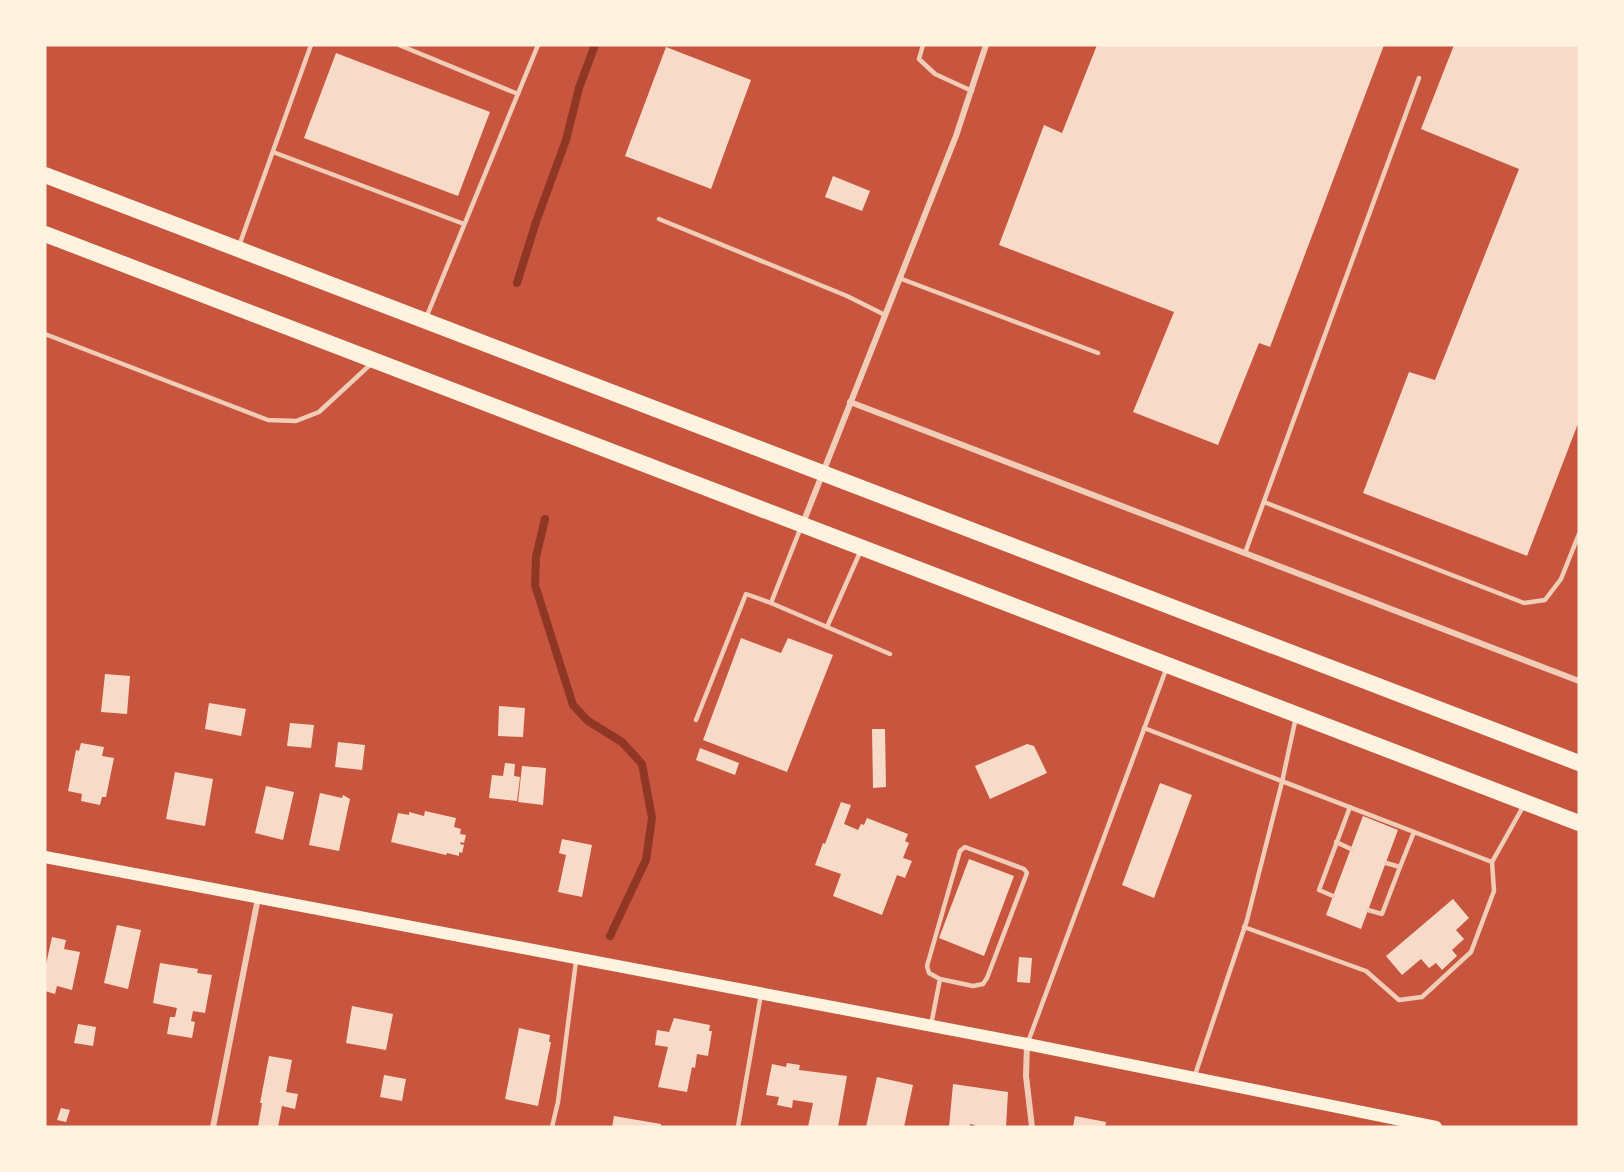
<svg xmlns="http://www.w3.org/2000/svg" width="1624" height="1172" font-family="Rubik,sans-serif">
	<style>
		.lines { fill: none; stroke-linecap: round; stroke-linejoin: round }
		.stream { stroke: #8f3625; stroke-width: 8 }
		.building { fill: #f7dbc8 }
		.service { stroke: #f1ccb7; stroke-width: 4.5 }
		.minor { stroke: #f1ccb7; stroke-width: 6 }
		.secondary { stroke: #fff3e0; stroke-width: 12 }
		.trunk { stroke: #fff3e0; stroke-width: 16 }
	</style>
	<rect width="100%" height="100%" fill="#c8553d"/>
	<g class="lines">
		<g class="stream">
			<path d="M517,283l19,-61 30,-82 13,-52 16,-43"/>
			<path d="M545,519l-9,38 -1,28 38,120 15,16 34,21 20,22 10,54 -6,42 -36,76"/>
		</g>
	</g>
	<g class="building">
		<path d="M1097,45h287l-114,302 -11,-4 -41,102 -85,-33 41,-100 -175,-67 45,-120 18,8z"/>
		<path d="M1454,45h125v376l-52,135 -164,-63 46,-121 26,8 84,-211 -98,-40z"/>
		<path d="M666,47l85,33 -40,109 -86,-33z"/>
		<path d="M336,53l154,59 -32,84 -154,-58z"/>
		<path d="M833,176l37,15 -8,20 -37,-14z"/>
		<path d="M741,638l40,15 7,-15 45,17 -46,117 -84,-32z"/>
		<path d="M105,674l25,2 -3,38 -26,-2z"/>
		<path d="M209,703l37,6 -5,27 -36,-7z"/>
		<path d="M499,706l26,2 -2,29 -25,-1z"/>
		<path d="M290,723l24,2 -3,23 -24,-2z"/>
		<path d="M872,729h13l1,58 -13,1z"/>
		<path d="M338,742l27,3 -3,25 -27,-3z"/>
		<path d="M81,743l23,4 -2,9 12,2 -8,39h-4l-2,8 -19,-4 1,-7 -14,-3 8,-41 3,1z"/>
		<path d="M1027,744l7,2 13,27 -57,26 -15,-33z"/>
		<path d="M700,748l39,15 -4,12 -39,-15z"/>
		<path d="M505,763l10,1 -1,12 6,1 -3,24 -28,-3 3,-23 11,1z"/>
		<path d="M522,766l24,2 -3,37 -25,-3z"/>
		<path d="M175,772l38,7 -8,47 -39,-7z"/>
		<path d="M1160,783l32,12 -38,103 -32,-13z"/>
		<path d="M266,786l28,6 -11,48 -28,-7z"/>
		<path d="M320,793l22,5 1,-3 7,4 -11,52 -30,-6z"/>
		<path d="M841,802l10,3 -7,19 14,6 3,-6 3,1 3,-7 41,16 -3,7 4,2 -6,15 9,3 -7,17 -8,-3 -15,40 -49,-19 8,-22 -26,-9 8,-22 2,1z"/>
		<path d="M425,811l31,7 -2,9 7,2 -1,5 6,1 -2,8 -3,-1 -1,2 4,1 -2,8 -3,-1v4l-12,-3 -1,2 -55,-13 7,-29 11,2v-3l15,4z"/>
		<path d="M1363,816l35,14 -37,99 -35,-14z"/>
		<path d="M562,839l30,6 -10,52 -24,-5 8,-37 -7,-2z"/>
		<path d="M969,859l45,17 -30,80 -45,-18z"/>
		<path d="M1453,899l16,19 -13,12 8,9 -12,11 5,6 -15,14 -6,-7 -7,5 -8,-9 -19,16 -16,-19z"/>
		<path d="M117,925l24,5 -13,59 -24,-6z"/>
		<path d="M52,937l14,3 -2,9 16,3 -8,38 -15,-4 -2,8 -10,-3v-22z"/>
		<path d="M1019,957l13,1 -2,25 -13,-1z"/>
		<path d="M160,963l38,6 -1,4 15,2 -7,38 -12,-2 -2,10 4,1 -3,16 -25,-4 3,-17h5l2,-9 -24,-5z"/>
		<path d="M352,1006l41,8 -7,36 -40,-7z"/>
		<path d="M674,1018l36,7 -1,6h3l-4,25 -11,-2 -2,14 -3,-1 -5,25 -29,-5 10,-40 -13,-2 2,-15 12,2z"/>
		<path d="M78,1024l18,3 -3,19 -19,-3z"/>
		<path d="M519,1028l31,7 -1,7h2l-13,64 -33,-7z"/>
		<path d="M269,1056l23,4 -6,32 12,2 -3,15 -13,-3 -4,21h-20l4,-24h-2z"/>
		<path d="M787,1063l13,2 -1,5 48,6 -9,51h-30l5,-24 -20,-3 -1,8 -15,-3 2,-8 -13,-2 6,-31 14,3z"/>
		<path d="M384,1075l22,4 -4,22 -22,-4z"/>
		<path d="M877,1077l36,8 -9,42h-38z"/>
		<path d="M953,1084l55,8 -2,35h-31v-2l-5,-1v3h-21z"/>
		<path d="M61,1108l9,2 -4,12 -9,-2z"/>
		<path d="M614,1116l47,8v3h-49z"/>
		<path d="M1075,1116l31,6 -1,5h-32z"/>
	</g>
	<g class="lines">
		<g class="service">
			<path d="M399,45l119,49"/>
			<path d="M923,45l-4,14 16,15 37,17"/>
			<path d="M273,152l191,72"/>
			<path d="M659,219l188,77 38,19"/>
			<path d="M239,246l72,-201"/>
			<path d="M899,278l199,75"/>
			<path d="M426,318l112,-273"/>
			<path d="M45,334l223,86 28,1 23,-9 53,-49"/>
			<path d="M1264,502l260,101 21,-3 16,-21 18,-45"/>
			<path d="M1245,553l174,-475"/>
			<path d="M771,603l119,51"/>
			<path d="M827,627l34,-77"/>
			<path d="M696,720l50,-126 25,9 30,-76"/>
			<path d="M1144,728l348,134"/>
			<path d="M1336,842l15,7"/>
			<path d="M1400,867l14,-35"/>
			<path d="M1333,896l-14,-6 31,-83"/>
			<path d="M1368,910l14,4 18,-47 -14,-4"/>
			<path d="M1244,927l122,44 33,29 23,-3 49,-45 23,-61 -2,-29 32,-57"/>
			<path d="M931,1025l9,-46 33,7 10,-2 4,-6 40,-105 -3,-4 -59,-22 -5,4 -33,115 2,7 11,6"/>
			<path d="M1028,1042l139,-375"/>
			<path d="M1194,1078l53,-158 35,-138 14,-65"/>
			<path d="M552,1127l6,-25 18,-141"/>
			<path d="M738,1127l23,-133"/>
		</g>
		<g class="minor">
			<path d="M850,402l729,279"/>
			<path d="M803,523l153,-387 30,-91"/>
			<path d="M1027,1044l-1,32 6,51"/>
			<path d="M213,1127l45,-229"/>
		</g>
		<path class="secondary" d="M45,857l982,187 409,83"/>
		<g class="trunk">
			<path d="M45,175l1534,588"/>
			<path d="M45,234l1534,589"/>
		</g>
	</g>
	<rect width="1624" height="1172" fill="none" stroke="#fff3e0" stroke-width="93"/>
</svg>
